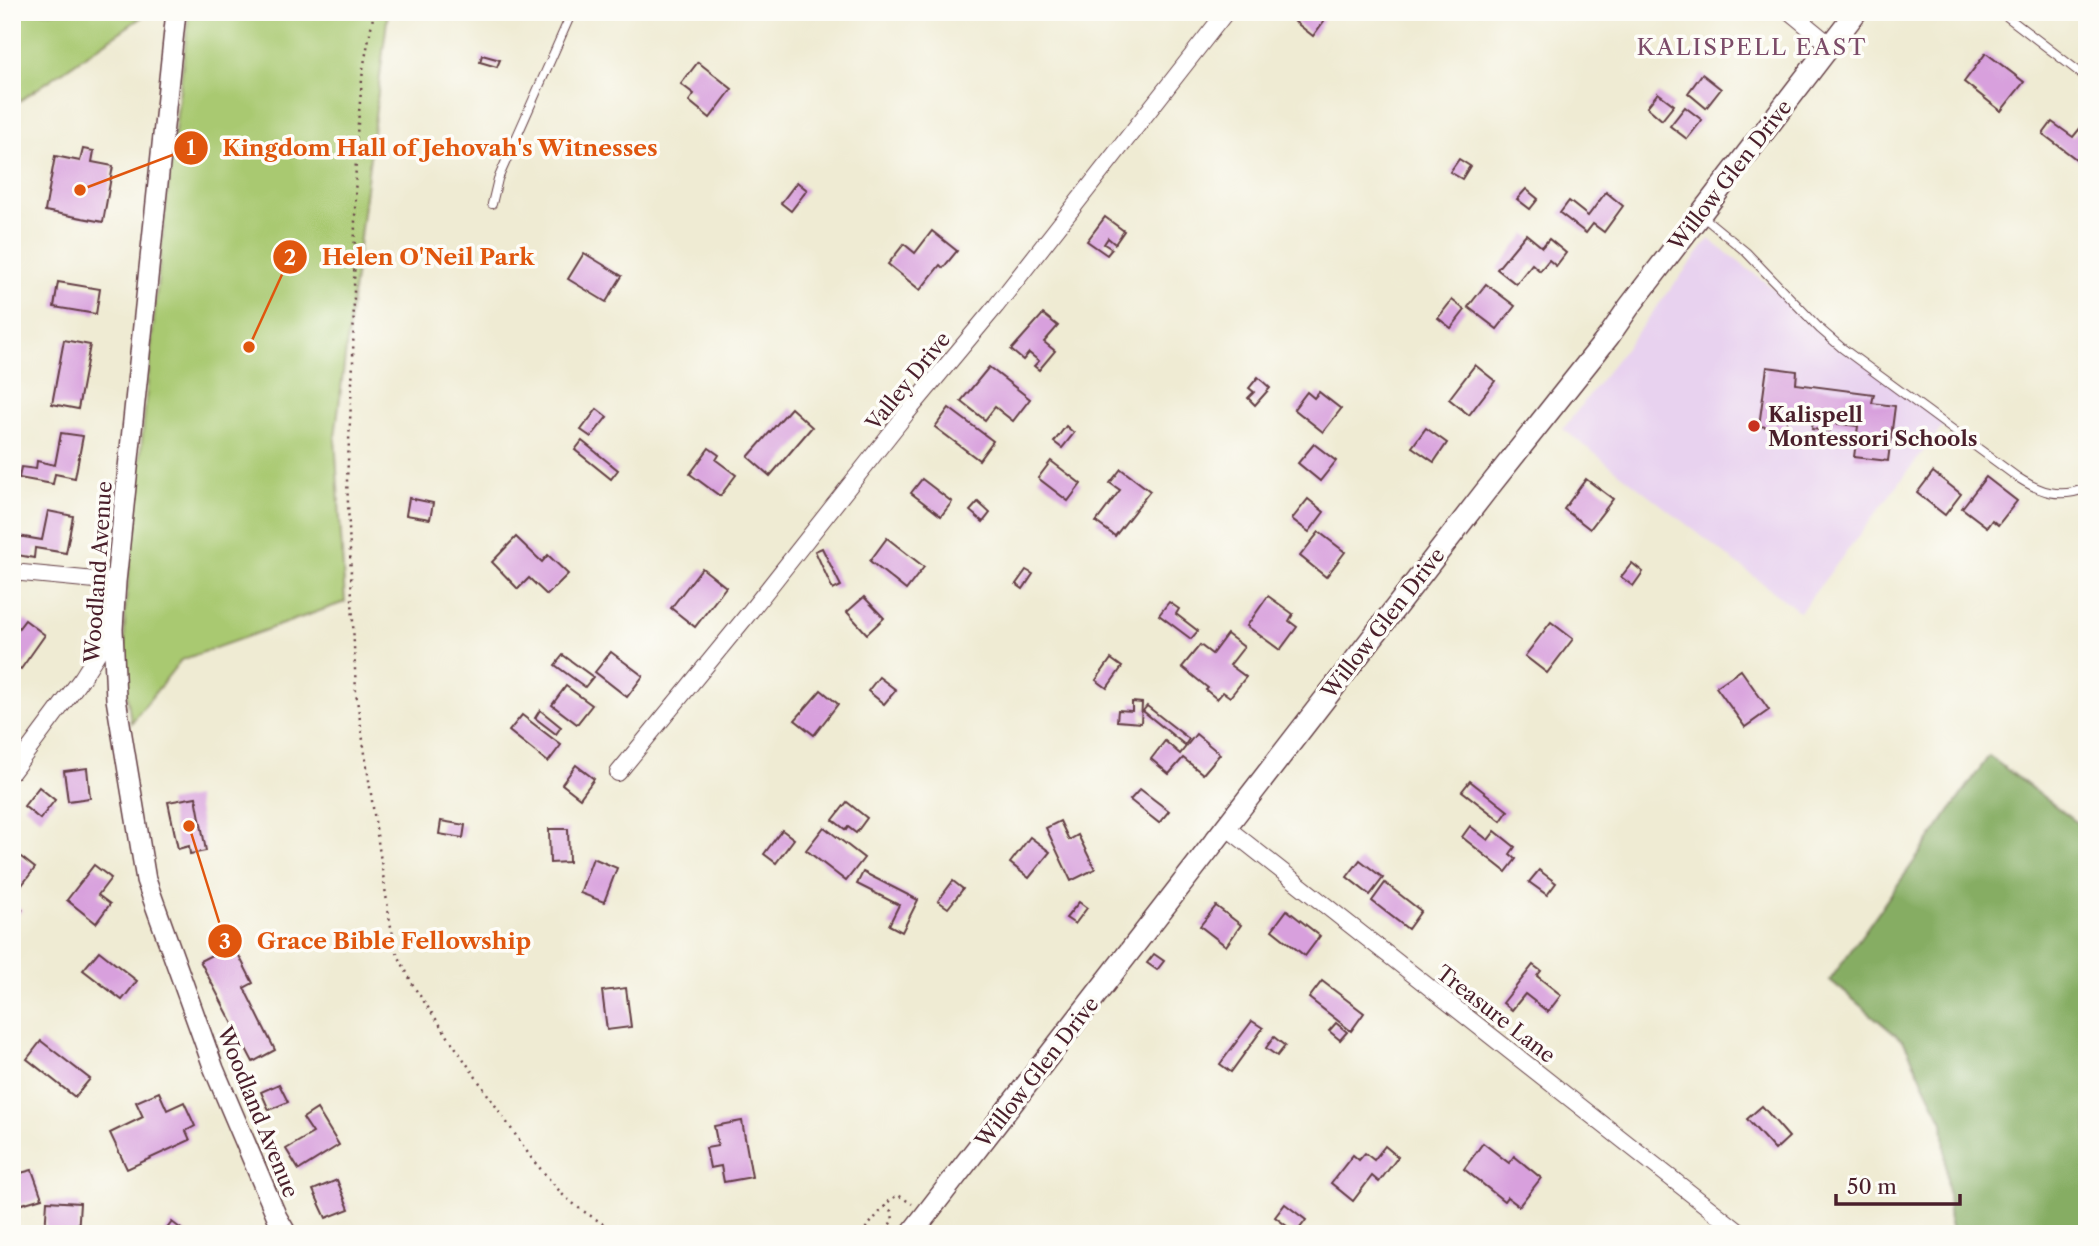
<svg xmlns="http://www.w3.org/2000/svg" width="2099" height="1246" font-family="'Libre Caslon Text',serif">
	<style>
		.built { fill: #e8d2ef }
		.green { fill: #a9c971; stroke: #7a744e; stroke-width: 2 }
		.forest { fill: #86ad63; stroke: #686647; stroke-width: 2 }
		.building { fill: #d8a0dd }
		.lines { fill: none; stroke-linecap: round; stroke-linejoin: round }
		.service-casing { stroke: #633e44; stroke-width: 10 }
		.minor-casing { stroke: #633e44; stroke-width: 18 }
		.tertiary-casing { stroke: #633e44; stroke-width: 22 }
		.secondary-casing { stroke: #633e44; stroke-width: 24 }
		.path { stroke: #633e44; stroke-width: 2.5; stroke-dasharray: 2 5; stroke-linecap: butt }
		.service { stroke: #fff; stroke-width: 8 }
		.minor { stroke: #fff; stroke-width: 16 }
		.tertiary { stroke: #fff; stroke-width: 19 }
		.secondary { stroke: #fff; stroke-width: 21 }
		.poi-dot { fill: #c8321e; stroke: #fdfcf7; stroke-width: 2.5 }
		.labels { text-anchor: middle; dominant-baseline: central; stroke-width: 7; stroke-linejoin: round; paint-order: stroke }
		.street-label { font-size: 21px; fill: #4a1f2b; stroke: #fdfcf7 }
		.poi-label { font-size: 21px; font-weight: bold; fill: #4a1f2b; stroke: #fdfcf7; text-anchor: start }
		.neighbourhood-label { font-size: 23px; letter-spacing: 2px; fill: #7c4c69; stroke: #fdfcf7 }
		.leader { fill: none; stroke: #e0560e; stroke-width: 2.5 }
		.callout-dot { fill: #e0560e; stroke: #fdfcf7; stroke-width: 2.5 }
		.mark-label { font-size: 21px; text-anchor: middle; font-weight: bold; fill: #fff }
		.callout-label { font-size: 23px; text-anchor: middle; font-weight: bold; fill: #e0560e; stroke: #fdfcf7; stroke-width: 7; stroke-linejoin: round; paint-order: stroke }
	</style>
	<rect width="100%" height="100%" fill="#fdfcf7"/>
	<filter id="ink" filterUnits="userSpaceOnUse"><feTurbulence type="fractalNoise" baseFrequency=".0143" numOctaves="2"/><feDisplacementMap in="SourceGraphic" scale="14" xChannelSelector="R" yChannelSelector="G"/><feConvolveMatrix kernelMatrix="1 2 1 2 8 2 1 2 1" color-interpolation-filters="sRGB"/></filter>
	<filter id="wash" filterUnits="userSpaceOnUse"><feTurbulence type="fractalNoise" baseFrequency=".00686" numOctaves="4" result="noise"/><feDisplacementMap in="SourceGraphic" scale="28" xChannelSelector="R" yChannelSelector="G"/><feGaussianBlur stdDeviation="1.57" result="paint"/><feColorMatrix in="noise" values="0 0 0 0 0 0 0 0 0 0 0 0 0 0 0 0 0 1.4 0 .05"/><feComposite in="paint" operator="in"/></filter>
	<g filter="url(#wash)">
		<rect width="100%" height="100%" fill="#efebd3"/>
		<path class="built" d="M1709,239l237,183 -146,190 -237,-183z"/>
		<g class="green">
			<path d="M12,12h137l-137,94z"/>
			<path d="M189,12h199l-53,425 10,165 -164,58 -50,63 -7,-52 1,-59 35,-355z"/>
		</g>
		<path class="forest" d="M1989,756l98,74v404h-134l-3,-11 -7,-101 -39,-80 -74,-62z"/>
		<g id="blocks">
			<g class="building">
				<path d="M1300,12h12l12,9 -11,15 -19,-15z"/>
				<path d="M1986,53l38,29 -23,29 -37,-29z"/>
				<path d="M482,55l18,5 -3,7 -17,-5z"/>
				<path d="M698,62l34,27 -22,29 -21,-17 5,-7 -13,-10z"/>
				<path d="M1702,74l19,15 -15,19 -18,-15z"/>
				<path d="M1658,93l16,12 -12,15 -15,-13z"/>
				<path d="M1685,107l17,13 -15,19 -17,-13z"/>
				<path d="M2052,122l21,15 9,-11 5,4v23l-7,9 -37,-28z"/>
				<path d="M83,149l11,2 -2,11 21,4 -10,56 -58,-11 10,-55 25,5z"/>
				<path d="M1459,159l11,7 -8,13 -12,-7z"/>
				<path d="M797,182l10,8 -16,21 -10,-8z"/>
				<path d="M1526,189l12,10 -8,10 -13,-10z"/>
				<path d="M1606,192l17,14 -19,26 -11,-8 -7,9 -26,-20 9,-12 19,15z"/>
				<path d="M1105,217l19,14 -9,13 -7,-6 -4,6 8,5 -5,6 -20,-14z"/>
				<path d="M932,231l25,20 -14,17 -3,-3 -20,25 -32,-26 16,-20 11,9z"/>
				<path d="M1526,234l16,13 7,-8 17,14 -10,13 -7,-6 -9,11 -8,-7 -16,20 -19,-15z"/>
				<path d="M584,253l38,23 -16,26 -38,-23z"/>
				<path d="M58,282l42,7 -4,25 -42,-7z"/>
				<path d="M1486,284l29,22 -18,23 -29,-22z"/>
				<path d="M1452,300l13,10 -14,18 -13,-10z"/>
				<path d="M1043,314l15,12 -14,16 11,9 -16,19 -5,-4 5,-5 -10,-8 -6,7 -12,-10z"/>
				<path d="M64,340l26,5 -12,64 -26,-5z"/>
				<path d="M1475,365l20,16 -26,34 -20,-16z"/>
				<path d="M989,367l41,32 -17,22 -18,-14 -10,13 -24,-19z"/>
				<path d="M1767,367l30,4 -1,13 78,10 -2,9 23,3 -7,55 -34,-4 4,-31 -27,-3 -1,8 -18,-2 1,-8 -26,-3 -1,11 -27,-3z"/>
				<path d="M1258,377l12,11 -15,17 -7,-7 6,-6 -5,-4z"/>
				<path d="M1307,392l7,6 5,-6 22,17 -18,23 -29,-23z"/>
				<path d="M791,408l21,19 -42,49 -22,-19z"/>
				<path d="M949,408l44,33 -14,19 -44,-33z"/>
				<path d="M597,409l10,8 -16,20 -10,-7z"/>
				<path d="M1066,426l8,7 -12,15 -8,-6z"/>
				<path d="M1426,428l21,15 -13,19 -22,-15z"/>
				<path d="M61,433l22,3 -8,42 -20,-4 -2,10 -34,-6 2,-11 15,2 1,-8 18,4z"/>
				<path d="M582,441l36,29 -7,9 -36,-29z"/>
				<path d="M1314,444l22,17 -16,20 -22,-18z"/>
				<path d="M709,448l10,7 -3,5 20,15 -16,21 -30,-22z"/>
				<path d="M1051,461l30,23 -13,17 -30,-23z"/>
				<path d="M1121,469l29,22 -35,45 -19,-14 24,-32 -10,-7z"/>
				<path d="M1933,472l28,22 -16,21 -28,-22z"/>
				<path d="M1986,477l31,24 -19,24 -6,-5 -5,7 -25,-19z"/>
				<path d="M922,479l30,23 -11,14 -30,-23z"/>
				<path d="M1586,479l27,20 -23,30 -26,-20z"/>
				<path d="M409,498l24,5 -3,16 -24,-4z"/>
				<path d="M1308,499l16,13 -15,20 -17,-13z"/>
				<path d="M978,502l12,11 -7,9 -13,-11z"/>
				<path d="M48,511l25,5 -7,37 -31,-5 -1,10 -22,-4v-19l30,5z"/>
				<path d="M1319,532l26,20 -19,25 -26,-21z"/>
				<path d="M516,537l26,25 6,-7 20,19 -21,21 -18,-17 -11,11 -26,-27z"/>
				<path d="M887,538l37,29 -18,23 -36,-29z"/>
				<path d="M822,548l19,38 -8,4 -18,-39z"/>
				<path d="M1632,563l11,9 -10,14 -12,-9z"/>
				<path d="M702,568l24,19 -31,40 -24,-19z"/>
				<path d="M1026,570l7,4 -10,15 -7,-5z"/>
				<path d="M1268,596l25,18 -4,7 8,6 -17,23 -33,-24z"/>
				<path d="M864,597l20,21 -17,16 -20,-22z"/>
				<path d="M1169,602l10,7 -3,5 22,17 -7,8 -32,-24z"/>
				<path d="M25,620l20,15 -24,34 -9,-6v-26z"/>
				<path d="M1551,622l22,17 -26,34 -22,-17z"/>
				<path d="M1227,634l17,13 -14,18 16,12 -16,20 -7,-5 -6,7 -11,-9 2,-2 -26,-21 18,-22 12,9z"/>
				<path d="M611,652l32,24 -16,21 -32,-25z"/>
				<path d="M563,655l30,22 -8,10 -30,-22z"/>
				<path d="M1111,659l11,8 -15,21 -11,-8z"/>
				<path d="M1741,670l28,40 -24,17 -29,-40z"/>
				<path d="M879,677l17,13 -12,14 -16,-13z"/>
				<path d="M566,686l26,19 -15,19 -25,-19z"/>
				<path d="M821,690l17,14 -24,31 -19,-15z"/>
				<path d="M1132,702l10,1 -1,20 -24,-2 1,-11 14,1z"/>
				<path d="M1147,706l42,33 -4,6 -42,-34z"/>
				<path d="M540,710l21,17 -5,7 -21,-16z"/>
				<path d="M522,715l39,30 -13,17 -39,-31z"/>
				<path d="M1196,734l24,20 -17,20 -20,-16 -14,16 -18,-15 14,-18 15,13z"/>
				<path d="M576,765l18,14 -14,19 -18,-14z"/>
				<path d="M87,768l3,30 -22,3 -4,-30z"/>
				<path d="M1470,781l38,30 -7,10 -39,-30z"/>
				<path d="M39,787l16,13 -15,19 -16,-13z"/>
				<path d="M1140,789l29,22 -10,12 -29,-23z"/>
				<path d="M196,797l10,54 -16,3 -1,-8 -11,3 -10,-47z"/>
				<path d="M847,802l20,16 -11,15 -8,-6 -2,3 -13,-10z"/>
				<path d="M441,821l24,4 -2,13 -24,-4z"/>
				<path d="M1060,821l9,19 9,-5 17,34 -24,12 -25,-53z"/>
				<path d="M1470,826l18,14 7,-9 20,16 -5,7 6,5 -10,13 -44,-35z"/>
				<path d="M824,827l40,31 -18,23 -40,-31z"/>
				<path d="M549,829h19l1,33 -19,1z"/>
				<path d="M782,830l12,9 -18,24 -12,-9z"/>
				<path d="M1030,837l20,15 -21,26 -19,-15z"/>
				<path d="M12,850l23,18 -23,30z"/>
				<path d="M593,858l24,10 -13,34 -24,-9z"/>
				<path d="M1360,860l23,18 -13,17 -23,-18z"/>
				<path d="M94,865l17,13 -13,17 12,9 -14,19 -29,-23z"/>
				<path d="M1539,870l17,13 -9,12 -18,-13z"/>
				<path d="M863,872l55,28 -16,32 -13,-7 10,-20 -42,-21z"/>
				<path d="M953,881l10,8 -15,19 -10,-7z"/>
				<path d="M1385,883l36,28 -13,18 -36,-28z"/>
				<path d="M12,902l10,8 -10,12z"/>
				<path d="M1079,902l8,6 -12,16 -9,-6z"/>
				<path d="M1216,906l25,19 -15,21 -26,-20z"/>
				<path d="M1287,910l33,26 -15,20 -33,-26z"/>
				<path d="M233,944l20,39 -9,5 31,62 -22,12 -53,-101z"/>
				<path d="M99,951l38,30 -15,19 -39,-30z"/>
				<path d="M1154,954l10,7 -7,9 -10,-7z"/>
				<path d="M1533,965l8,6 -4,5 24,19 -13,17 -23,-18 -13,16 -9,-7z"/>
				<path d="M1322,981l42,32 -13,18 -42,-33z"/>
				<path d="M626,988l5,39 -24,3 -5,-39z"/>
				<path d="M1252,1021l11,7 -32,44 -11,-8z"/>
				<path d="M1336,1023l11,9 -7,8 -11,-9z"/>
				<path d="M1274,1037l11,9 -8,10 -11,-8z"/>
				<path d="M41,1041l49,38 -15,18 -48,-38z"/>
				<path d="M279,1084l9,18 -19,8 -8,-18z"/>
				<path d="M159,1092l8,18 17,-8 11,24 -9,5 4,9 -63,29 -17,-36 33,-16 -7,-15z"/>
				<path d="M1762,1106l27,31 -14,13 -28,-31z"/>
				<path d="M317,1109l22,36 -40,25 -13,-21 27,-16 -10,-15z"/>
				<path d="M742,1121l10,56 -28,5 -3,-16 -11,2 -4,-20 12,-2 -4,-20z"/>
				<path d="M1483,1143l26,20 5,-7 27,22 -22,28 -12,-9 -3,4 -40,-32z"/>
				<path d="M1385,1146l13,11 -19,25 -7,-6 -19,25 -22,-18 22,-28 6,5 6,-7 9,7z"/>
				<path d="M16,1170l1,4 15,-4 10,28 -30,9v-36z"/>
				<path d="M337,1180l12,29 -23,9 -13,-28z"/>
				<path d="M47,1201l33,2 -2,31h-33z"/>
				<path d="M1285,1204l21,16 -10,13 -21,-16z"/>
				<path d="M172,1222l16,12h-25z"/>
			</g>
		</g>
	</g>
	<g filter="url(#ink)">
		<use href="#blocks" fill-opacity="0" stroke="#633e44" stroke-width="2"/>
		<g class="lines">
			<g class="service-casing">
				<g id="service">
					<path d="M2001,12l86,66"/>
					<path d="M492,204l6,-25 74,-167"/>
					<path d="M1702,216l44,36 74,77 22,19 175,129c23,15 42,22 70,11"/>
				</g>
			</g>
			<g class="minor-casing">
				<g id="minor">
					<path d="M1790,12l40,33"/>
					<path d="M12,572l104,10"/>
					<path d="M12,772l70,-94 31,-49"/>
					<path d="M618,773l127,-155 161,-204 90,-108 230,-294"/>
					<path d="M1226,827l516,407"/>
				</g>
			</g>
			<g class="tertiary-casing">
				<path id="tertiary" d="M176,12l-60,570 -3,47 3,70 30,181 68,189 63,148 10,17"/>
			</g>
			<g class="secondary-casing">
				<path id="secondary" d="M911,1234l574,-742 124,-156 20,-29 227,-295"/>
			</g>
			<g class="path">
				<path d="M374,12l-11,57 -7,76 -3,218 -6,117 9,213 34,229 7,31 17,34 118,172 31,36 17,14 39,25"/>
				<path d="M884,1206l7,5 2,8 -9,15"/>
				<path d="M861,1234l30,-35 7,-4 14,9"/>
			</g>
			<use href="#service" class="service"/>
			<use href="#minor" class="minor"/>
			<use href="#tertiary" class="tertiary"/>
			<use href="#secondary" class="secondary"/>
		</g>
	</g>
	<circle class="poi-dot" cx="1754" cy="426" r="7"/>
	<g class="labels">
		<g class="street-label">
			<text transform="translate(1730 175) rotate(-52)">Willow Glen Drive</text>
			<text transform="translate(908 381) rotate(-51)">Valley Drive</text>
			<text transform="translate(98 572) rotate(-86)">Woodland Avenue</text>
			<text transform="translate(1383 623) rotate(-52)">Willow Glen Drive</text>
			<text transform="translate(1496 1014) rotate(38)">Treasure Lane</text>
			<text transform="translate(1037 1072) rotate(-52)">Willow Glen Drive</text>
			<text transform="translate(258 1112) rotate(68)">Woodland Avenue</text>
		</g>
		<g class="poi-label">
			<text x="1768" y="414">Kalispell<tspan x="1768" dy="24">Montessori Schools</tspan></text>
		</g>
		<g class="neighbourhood-label">
			<text x="1752" y="47">KALISPELL EAST</text>
		</g>
	</g>
	<path class="leader" d="M80 190L191 148M249 347L290 257M189 826L225 941"/>
	<g class="callout-dot">
		<circle cx="80" cy="190" r="7"/>
		<circle cx="249" cy="347" r="7"/>
		<circle cx="189" cy="826" r="7"/>
		<circle cx="191" cy="148" r="18"/>
		<circle cx="290" cy="257" r="18"/>
		<circle cx="225" cy="941" r="18"/>
	</g>
	<g class="mark-label">
		<text x="191" y="155">1</text>
		<text x="290" y="265">2</text>
		<text x="225" y="949">3</text>
	</g>
	<g class="callout-label">
		<text x="440" y="156">Kingdom Hall of Jehovah's Witnesses</text>
		<text x="428" y="265">Helen O'Neil Park</text>
		<text x="394" y="949">Grace Bible Fellowship</text>
	</g>
	<rect width="2099" height="1246" fill="none" stroke="#fdfcf7" stroke-width="42"/>
	<path d="M1836 1194v10h124v-10" fill="none" stroke="#4a1f2b" stroke-width="3.5"/>
	<text x="1847" y="1194" font-size="21" fill="#4a1f2b" stroke="#fdfcf7" stroke-width="5" paint-order="stroke">50 m</text>
</svg>
